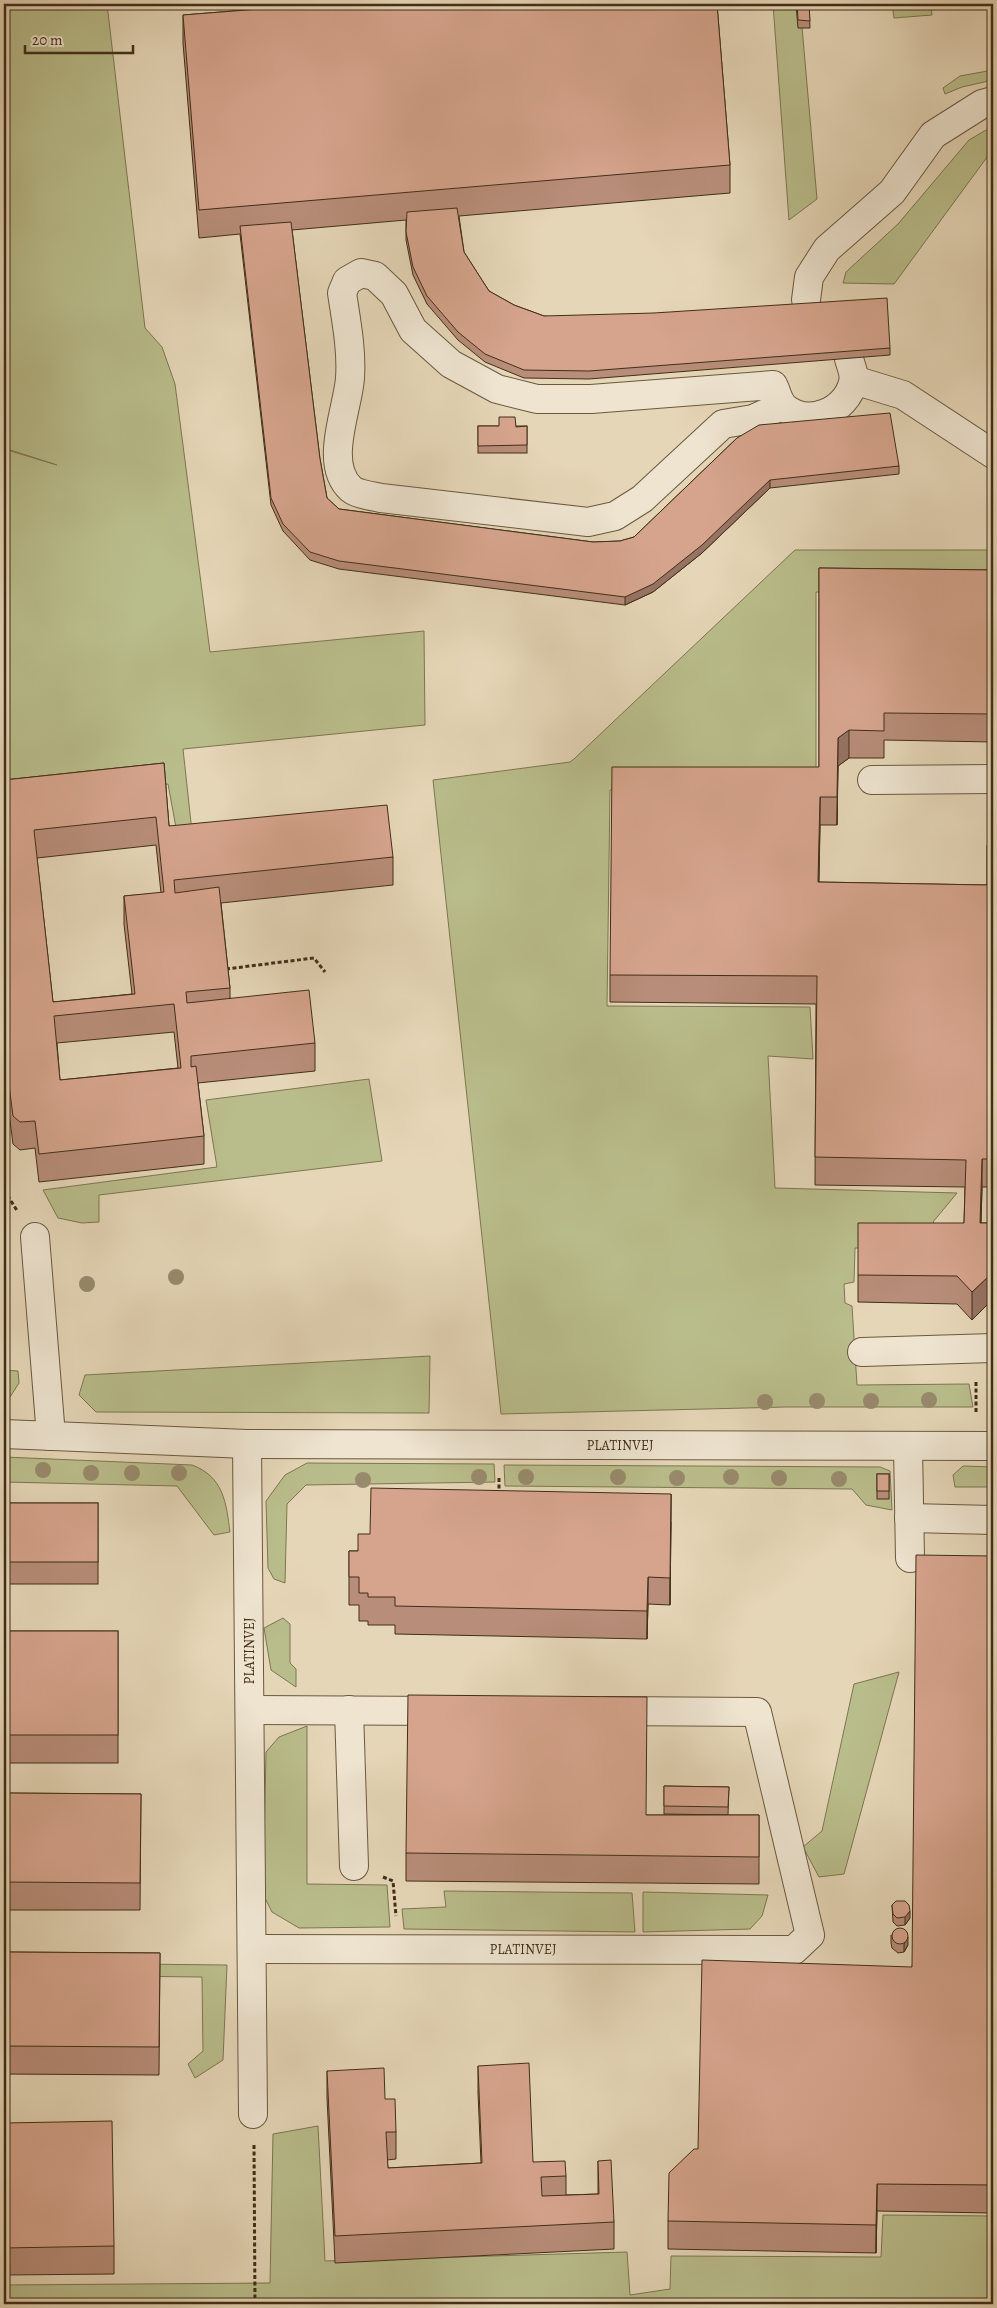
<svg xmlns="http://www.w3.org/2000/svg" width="997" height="2308" font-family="Alegreya,serif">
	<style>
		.green { fill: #b9bd8b; stroke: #7d7651 }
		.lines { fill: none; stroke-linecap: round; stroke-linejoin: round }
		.minor-casing { stroke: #6a593f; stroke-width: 30 }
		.path { stroke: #412f17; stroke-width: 3; stroke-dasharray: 4 2.5; stroke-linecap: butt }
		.minor { stroke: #eee4d0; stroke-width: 28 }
		.tree { fill: #988a6c }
		.wall { fill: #b88d79; stroke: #412f17; fill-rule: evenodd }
		.shaded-wall { fill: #967363; stroke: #412f17 }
		.building { fill: #d6a48d; stroke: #412f17; fill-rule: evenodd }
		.labels { text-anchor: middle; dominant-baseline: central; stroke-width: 4; stroke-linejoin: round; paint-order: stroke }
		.street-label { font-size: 14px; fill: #412f17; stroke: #eee4d0 }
	</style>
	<rect width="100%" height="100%" fill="#e5d6b7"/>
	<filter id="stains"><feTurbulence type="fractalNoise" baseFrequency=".004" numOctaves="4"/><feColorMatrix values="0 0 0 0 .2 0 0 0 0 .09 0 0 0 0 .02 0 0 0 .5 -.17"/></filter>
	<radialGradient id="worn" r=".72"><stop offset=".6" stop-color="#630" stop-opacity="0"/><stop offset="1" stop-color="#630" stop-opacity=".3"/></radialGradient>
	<g class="green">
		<path d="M4,4h103l38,324 17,19 13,37 35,268 214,-21 1,94 -242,24 10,92 -14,3 -11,-60 -164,19v-354l53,16 -53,-17z"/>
		<path d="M773,4h27l17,195 -28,21z"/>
		<path d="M892,4h39l1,11 -38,3z"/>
		<path d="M993,70v10l-31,7 -17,7 -2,-6 17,-12z"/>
		<path d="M993,126v23l-99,135 -51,-1 3,-11 52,-48 71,-84z"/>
		<path d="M795,550h198v42h-177v198h-206l-3,216 203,1 3,52 -45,-3 7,132 182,5 -24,29 26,26h-104l-1,34 -10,2 1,19 7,3 5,79 112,-1 4,23h-187l-285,7 -68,-634 137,-18 4,-3z"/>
		<path d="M369,1079l13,82 -283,34v27l-17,1 -24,-5 -15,-28 174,-23 -11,-67z"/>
		<path d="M430,1356l-1,57 -333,-1 -17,-17 6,-20z"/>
		<path d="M4,1370l14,1 1,12 -9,14h-6z"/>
		<path d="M4,1457l188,8c32,12 34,38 38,67l-16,3 -37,-49 -173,-4z"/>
		<path d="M307,1463l187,1 1,18 -189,3 -19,19 -2,79 -11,-4 -6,-11 -2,-67 19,-26z"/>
		<path d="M504,1465l376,2 10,4 2,39 -26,-5 -14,-16 -347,-3z"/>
		<path d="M963,1466l30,1v20h-38l-2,-12z"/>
		<path d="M283,1618l7,6v39l6,6v18l-25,-17 -7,-42z"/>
		<path d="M899,1672l-55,202 -25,3 -16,-30 19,-16 32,-147z"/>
		<path d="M307,1726v158l80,1 3,42 -91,1 -27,-16 -9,-18 3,-142 13,-15z"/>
		<path d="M444,1891l188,2 3,39 -231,-3 -2,-20 44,-2z"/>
		<path d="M643,1892l125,3 -6,21 -12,13 -107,3z"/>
		<path d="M131,1964l96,1 -4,95 -28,18 -7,-14 15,-13 -1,-74 -90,-1z"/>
		<path d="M318,2126l7,135 302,-9 3,43 40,-6 1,-33 210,1 2,-42 110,1v88h-989v-19l266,-2 3,-149z"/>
	</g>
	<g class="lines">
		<g class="minor-casing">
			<g id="minor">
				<path d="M806,300l3,-23 18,-28 65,-57 41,-57 49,-31 11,-3"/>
				<path d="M854,380l49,15 90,59"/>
				<path d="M773,385l-182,14h-54l-40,-10 -46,-25 -38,-34 -19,-36 -19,-18 -14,-3 -14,8 -5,12c4,27 10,57 8,85 -2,31 -27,86 1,111 6,5 21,7 30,9l207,24 27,-6 27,-17 81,-75 30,-5 29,-13"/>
				<path d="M775,389c2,6 5,14 9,18 24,21 63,4 69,-25 2,-7 -2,-16 -4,-23"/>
				<path d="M872,780l121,-1"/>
				<path d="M35,1237l16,199"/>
				<path d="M862,1352l131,-4"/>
				<path d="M4,1434l243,10 746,2"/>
				<path d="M247,1444l6,670"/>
				<path d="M908,1446l2,112"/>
				<path d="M909,1518l84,2"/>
				<path d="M250,1710l196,1"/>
				<path d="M349,1710l5,156"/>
				<path d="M252,1949l542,1 16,-15 -53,-223 -148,-1"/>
			</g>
		</g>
		<g class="path">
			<path d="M226,969l88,-11 11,14"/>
			<path d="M4,1190l14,22"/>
			<path d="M976,1382v31"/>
			<path d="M499,1478v16"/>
			<path d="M383,1877l10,4 3,35"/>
			<path d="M254,2145l1,159"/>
		</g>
		<use href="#minor" class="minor"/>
	</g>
	<g class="tree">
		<circle cx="176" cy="1277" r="8"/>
		<circle cx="87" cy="1284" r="8"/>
		<circle cx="929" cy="1400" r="8"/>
		<circle cx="817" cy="1401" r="8"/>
		<circle cx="871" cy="1401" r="8"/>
		<circle cx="765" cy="1402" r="8"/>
		<circle cx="43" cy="1470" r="8"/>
		<circle cx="91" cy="1473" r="8"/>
		<circle cx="132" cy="1473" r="8"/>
		<circle cx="179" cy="1473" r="8"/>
		<circle cx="479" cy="1477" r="8"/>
		<circle cx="526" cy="1477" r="8"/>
		<circle cx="618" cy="1477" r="8"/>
		<circle cx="731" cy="1477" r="8"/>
		<circle cx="677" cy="1478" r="8"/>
		<circle cx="779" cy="1478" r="8"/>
		<circle cx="839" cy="1479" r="8"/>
		<circle cx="363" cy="1480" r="8"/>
	</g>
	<g class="wall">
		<path d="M282,4h435l13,161v28l-271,23 5,36 25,39 25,14 30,11 346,32v7l-301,24 -65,-1 -39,-16 -27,-22 -31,-36 -14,-29 -7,-35v-20l-114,10 28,229 7,39 12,11 254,33 27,-1 14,-4 103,-99 162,28v8l-129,14 -68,65 -49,39 -28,13 -286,-36 -29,-9 -27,-29 -12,-26 -31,-271 -41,4 -16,-195v-28l99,-8z"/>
		<path d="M796,4h13l1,24h-12z"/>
		<rect x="478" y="426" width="49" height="27"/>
		<path d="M819,568l174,2v172l-109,-2v18h-35l-11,8 -1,59h-17l-1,57 168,3 6,-40v342h-11l-1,36h12v80l-3,-1 -18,18 -15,-16 -99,-2v-27l106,-52 1,-36 -150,-2 1,-181 -206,-2v-27l209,-208z"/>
		<path d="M164,763l5,63 224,31v28l-172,18 9,85v10l85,45v28l-117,12 6,53v28l-165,18 -4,-34 -15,2 -7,-6 -9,-69v-295zM156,845l5,48 -37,3v28l8,70 -79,8 -16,-144zM174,1032l4,36 -118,12 -3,-37z"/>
		<rect x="877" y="1474" width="12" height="25"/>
		<rect x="4" y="1503" width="94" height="81"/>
		<path d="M671,1522l-1,83 -22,-1 -1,35 -252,-5v-9h-27v-4h-9v-16h-10v-54h9l12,-17z"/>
		<path d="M993,1556v657l-116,-2 -1,42 -208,-4v-28l30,-72 214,-182z"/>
		<rect x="4" y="1631" width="114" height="132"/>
		<path d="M664,1786l65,1 -1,28 -64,-1z"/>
		<path d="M4,1793l137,1 -1,116h-136z"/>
		<path d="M646,1815h113v69l-353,-3v-28z"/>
		<path d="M892,1905l18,13 -5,7 -8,1 -4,-4z"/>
		<path d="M891,1935l17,10 -4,7 -6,1 -6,-5 -1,-5z"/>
		<path d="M4,1952l156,1 -1,122 -155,-1z"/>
		<path d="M478,2066l55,96 33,14v19l32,-1v-33l16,61v27l-279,14 -8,-165v-27l58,28 11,33v27l-9,1 1,8 93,-5 -3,-70z"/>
		<path d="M4,2123l110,123v28l-110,1z"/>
	</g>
	<g class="shaded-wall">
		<path d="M770,480v8l-68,65 -49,39 -28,13v-8z"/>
		<path d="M849,730v28l-11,8 -1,59 1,-87z"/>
		<path d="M820,797v28l-2,85v-28z"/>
		<path d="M982,1159v28l-2,64v-28z"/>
		<path d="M990,1275v27l-18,18v-28z"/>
		<path d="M671,1494v28l-1,83v-27z"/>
		<path d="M648,1577v27l-1,35v-28z"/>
		<path d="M910,1911v7l-5,7v-8z"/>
		<path d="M908,1937v8l-4,7v-8z"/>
		<path d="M877,2184v27l-1,42v-28z"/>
	</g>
	<g class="building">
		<path d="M284,4h433l13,161 -531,45 -16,-195 102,-8z"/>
		<path d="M797,4h12l1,17 -12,-1z"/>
		<path d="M457,208l7,44 25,39 25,14 30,11 110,-3 233,-15 3,50 -301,23 -65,-1 -39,-16 -27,-22 -31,-36 -14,-29 -7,-35 1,-20z"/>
		<path d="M291,222l29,237 7,39 12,11 254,33 27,-1 14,-4 103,-99 22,-13 131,-12 9,53 -129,14 -68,65 -49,39 -28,13 -286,-36 -29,-9 -27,-28 -12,-26 -31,-272z"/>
		<path d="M499,417h16l1,10 11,-1v19l-49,1v-20h21z"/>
		<path d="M819,568l174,2v144l-109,-1v18l-35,-1 -11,8 -1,59h-17l-2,85 169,3v-40h6v314h-11l-2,64h13v52h-3l-18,17 -15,-16 -99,-1v-52h106l2,-63 -151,-3 2,-181 -207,-1 2,-208h207z"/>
		<path d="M164,763l5,63 218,-21 6,52 -219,23 1,13 44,-6 11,101 -44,4 1,11 122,-13 6,53 -124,13v11l5,-1 8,70 -165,18 -4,-33 -15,1 -7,-6 -9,-69v-267zM156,817l8,75 -40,4 11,98 -82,8 -19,-172zM174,1004l7,64 -121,12 -6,-64z"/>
		<rect x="877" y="1474" width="12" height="17"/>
		<path d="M371,1488l300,6 -1,84 -22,-1 -1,34 -252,-5v-9h-27v-4h-9v-16h-10v-26h9v-17h12z"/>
		<rect x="4" y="1503" width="94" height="59"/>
		<path d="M916,1555l77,1v629l-116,-1 -1,41 -208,-4 1,-48 25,-24h4l4,-189 210,7z"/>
		<rect x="4" y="1631" width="114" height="104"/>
		<path d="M408,1695l239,2 -1,118h113v42l-353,-4z"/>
		<path d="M664,1786l65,1 -1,20 -64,-1z"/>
		<path d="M4,1793l137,1 -1,89 -136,-1z"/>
		<path d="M896,1901h9l4,4 1,6 -5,6 -8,1 -4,-4 -1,-9z"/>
		<circle cx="900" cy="1936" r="8"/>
		<path d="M4,1952l156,1 -1,94 -155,-1z"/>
		<path d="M529,2063l4,99 32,-1 1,15 -25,1 1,19 57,-2 -1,-33 13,-1 3,62 -279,14 -8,-165 57,-3 1,31h10l1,33h-10l2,36 94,-5 -4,-97z"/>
		<path d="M112,2121l2,125 -110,2v-125z"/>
	</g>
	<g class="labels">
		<g class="street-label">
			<text x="620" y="1445">PLATINVEJ</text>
			<text transform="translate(249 1651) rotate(-90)">PLATINVEJ</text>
			<text x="523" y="1949">PLATINVEJ</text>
		</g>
	</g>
	<rect width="997" height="2308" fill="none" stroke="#e5d6b7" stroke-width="20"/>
	<rect x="5" y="5" width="987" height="2298" fill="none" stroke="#412f17" stroke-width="2.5"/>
	<rect x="10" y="10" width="977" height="2288" fill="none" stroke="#412f17"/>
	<path d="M25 45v8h108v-8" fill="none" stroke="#412f17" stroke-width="2.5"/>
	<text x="32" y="45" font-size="15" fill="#412f17" stroke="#eee4d0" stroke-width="4" paint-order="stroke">20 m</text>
	<rect width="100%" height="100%" filter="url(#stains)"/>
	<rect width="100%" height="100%" fill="url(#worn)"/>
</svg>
